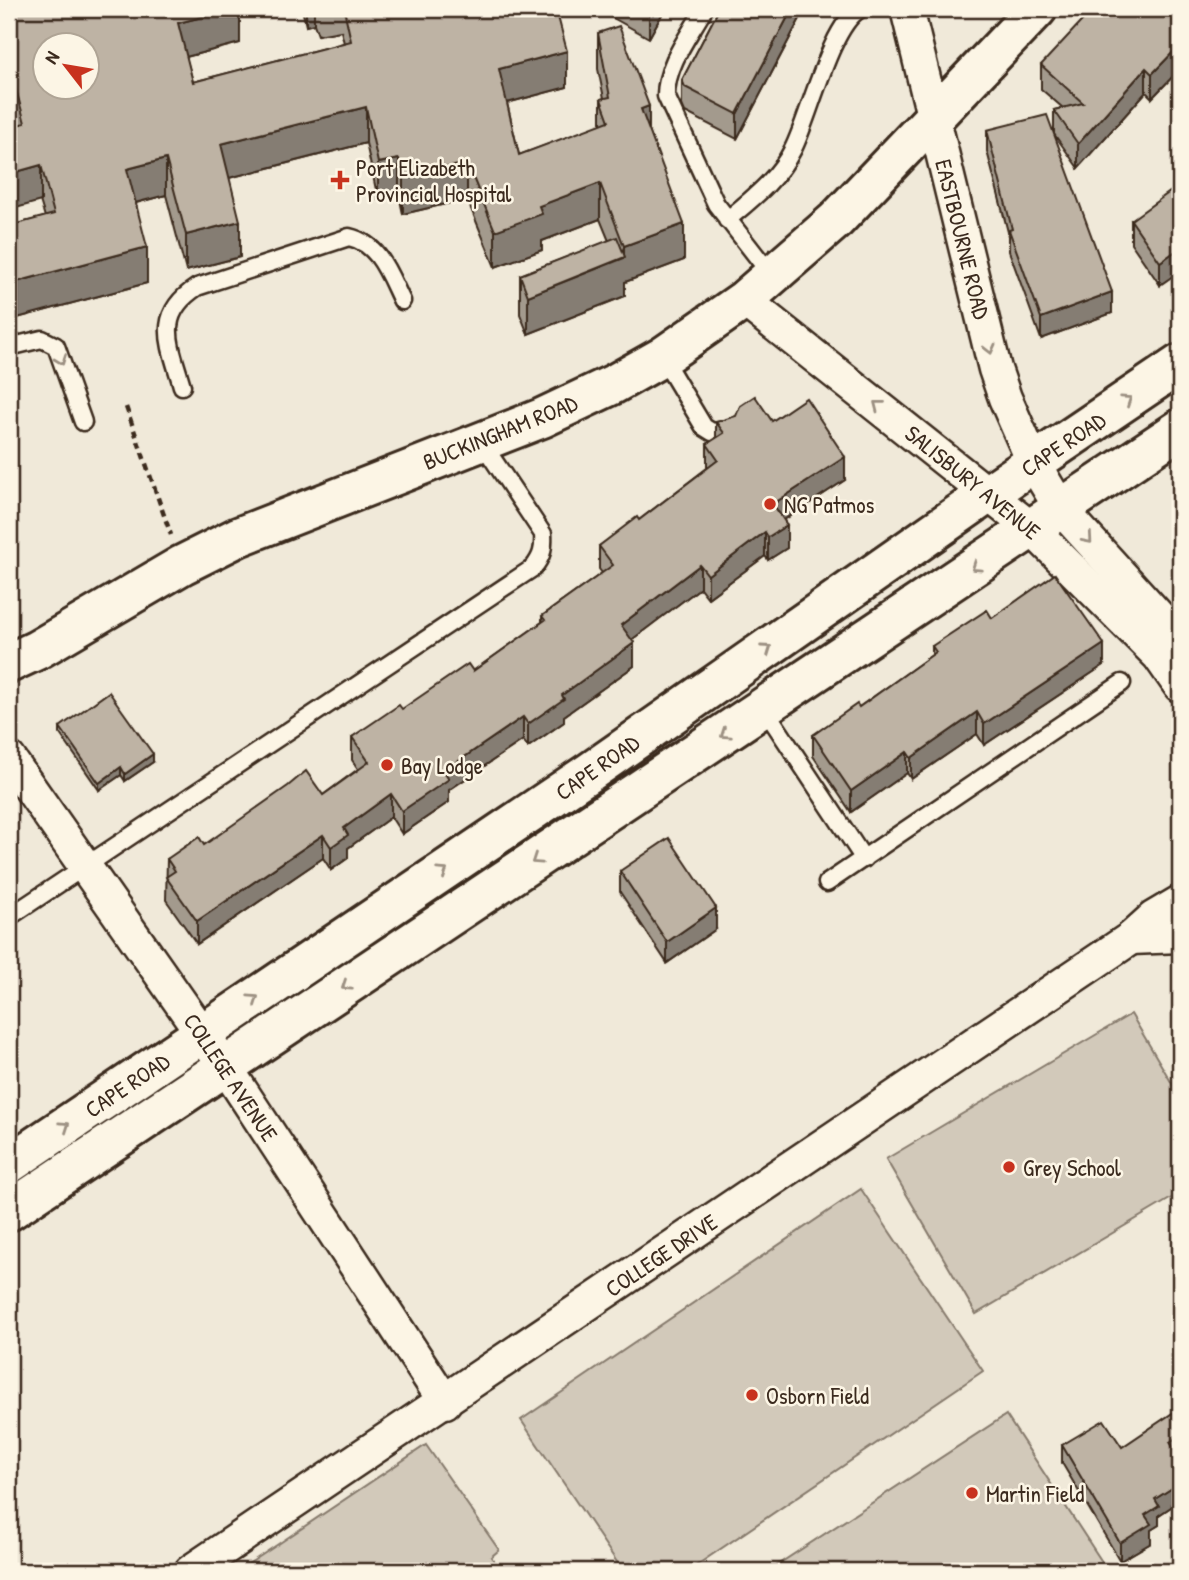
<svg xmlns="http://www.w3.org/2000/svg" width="1189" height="1580" font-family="'Patrick Hand',sans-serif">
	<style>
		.green { fill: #d2c9ba; stroke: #867a6c; stroke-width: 2 }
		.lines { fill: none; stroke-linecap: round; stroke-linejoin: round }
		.lane-casing { stroke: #3b2a1e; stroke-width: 21 }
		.street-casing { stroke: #3b2a1e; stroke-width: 37 }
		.secondary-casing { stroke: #3b2a1e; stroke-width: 44 }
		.primary-casing { stroke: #3b2a1e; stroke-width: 44 }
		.path { stroke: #3b2a1e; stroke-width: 4.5; stroke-dasharray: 7 5; stroke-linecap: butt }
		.lane { stroke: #fcf5e5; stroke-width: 16 }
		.street { stroke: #fcf5e5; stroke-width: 32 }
		.secondary { stroke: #fcf5e5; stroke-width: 38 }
		.primary { stroke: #fcf5e5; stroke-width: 38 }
		.wall { fill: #a39a8d; stroke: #3b2a1e; stroke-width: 2 }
		.shaded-wall { fill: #857d73; stroke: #3b2a1e; stroke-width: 2 }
		.building { fill: #beb3a4; stroke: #3b2a1e; stroke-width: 2; fill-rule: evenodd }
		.oneway { stroke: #9c9082 }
		.poi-dot { fill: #c8321e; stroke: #fcf5e5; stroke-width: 2.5 }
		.labels { text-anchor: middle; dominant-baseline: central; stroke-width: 5; stroke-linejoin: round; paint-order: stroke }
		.poi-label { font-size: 23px; fill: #3b2a1e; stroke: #fcf5e5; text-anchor: start }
		.street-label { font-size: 23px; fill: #3b2a1e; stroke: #fcf5e5 }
	</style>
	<rect width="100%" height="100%" fill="#f0e9d9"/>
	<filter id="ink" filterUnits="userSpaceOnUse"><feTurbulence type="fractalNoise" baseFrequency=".0143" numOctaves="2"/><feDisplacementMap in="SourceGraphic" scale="14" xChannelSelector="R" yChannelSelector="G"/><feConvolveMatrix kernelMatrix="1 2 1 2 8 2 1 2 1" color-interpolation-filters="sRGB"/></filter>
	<g filter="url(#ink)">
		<g class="green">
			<path d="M1131,1014l49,83v96l-204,121 -90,-155z"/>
			<path d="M861,1189l122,182 -295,200h-65l-102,-151z"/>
			<path d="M1006,1415l102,156h-340z"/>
			<path d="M426,1445l73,105 -8,7 11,14h-264z"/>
		</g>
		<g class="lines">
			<g class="lane-casing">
				<g id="lane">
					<path d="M704,9c-15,27 -38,55 -38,87l50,108 56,72"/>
					<path d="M727,220c26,-22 51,-41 66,-71 17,-33 37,-123 67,-140"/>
					<path d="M9,347l33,-8 14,7 27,76"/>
					<path d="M662,357l42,70 8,5 18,-2"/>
					<path d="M182,386c-12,-42 -28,-71 15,-99l152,-50c31,7 40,38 53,64"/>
					<path d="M764,708l100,151"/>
					<path d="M827,883l295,-200"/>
					<path d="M9,917l524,-349c9,-11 11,-19 10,-34l-61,-91"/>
				</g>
			</g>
			<g class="street-casing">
				<g id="street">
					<path d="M907,9l88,360 10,29 29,66 27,45 119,131"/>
					<path d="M744,300l288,229 127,127 21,30"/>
					<path d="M9,758l216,308 220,336"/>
					<path d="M1131,938l49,-2"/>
					<path d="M191,1571l940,-633 22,-20 27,-16"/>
				</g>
			</g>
			<g class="secondary-casing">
				<path id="secondary" d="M9,663l28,-13 145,-85 56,-28 304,-119 72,-34 48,-27 82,-57 92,-80 201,-211"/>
			</g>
			<g class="primary-casing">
				<g id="primary">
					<path d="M9,1164l581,-392 399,-279 191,-129"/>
					<path d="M9,1211l1171,-782"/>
				</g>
			</g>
			<path class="path" d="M126,407l45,128"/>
			<use href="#lane" class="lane"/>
			<use href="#street" class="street"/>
			<use href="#secondary" class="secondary"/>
			<use href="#primary" class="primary"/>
		</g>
		<g class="wall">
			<path d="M9,9h231v34l-54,14 7,25 151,-39 -3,-12 -23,4 -4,-11 -8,2 -4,-17h254l11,78 -60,16 12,52 82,-30v-26l3,-1 -6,-29v-36l51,97 35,130 -59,22v14l-97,38 -8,-20v-39l89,-34 -9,-22 -58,22v9l-47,17 -28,-68 -64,15 -4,-19 -21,4 -12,-56 -137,35 11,79 -54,14 -20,-76 -30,8 11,80 -130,35v4l-8,2v-98l36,-9 -36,-118z"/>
			<path d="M597,9h68l-16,29z"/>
			<path d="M719,9h86l-68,130 -52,-27 -3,-7v-25z"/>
			<path d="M1180,9v60l-28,29 -6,-6 -68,76 -24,-34 58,179 -71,26 -32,-88v-15l-22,-85v-21l67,4v-24l9,-2 -22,-19v-24z"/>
			<path d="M1180,198l-20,87 -29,-42v-23z"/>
			<path d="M772,421l73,59 -61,40 3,28 -19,12 -3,-4 -57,42 -8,-10 -69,52 3,26 -70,50v6l-36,25 -5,-7 -74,50v12l-47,32 -11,-17 -43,31v10l-17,12 -8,-12 -126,86 -31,-44 1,-41 37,-14 119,-50 35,-26 -6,-9v-23l121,-66 69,-49v-6l60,-43 -3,-4v-23l40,-26 68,-52v-24l9,-5v-17z"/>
			<path d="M932,646l172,19 -120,80 -7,-11 -66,45 -4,-6 -56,39 -38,-56v-21l46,-28 73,-52z"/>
			<path d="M60,727l93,35 -28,19 -4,-6 -22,15 -39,-56z"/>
			<path d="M620,871l96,58 -49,34 -47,-71z"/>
			<path d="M1062,1445l60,2 57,8 1,3v43l-21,14v10l-8,5v13l-31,18 -58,-98z"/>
		</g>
		<g class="shaded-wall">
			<path d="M234,9h6v34l-62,16v-36z"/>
			<path d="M306,9h8v15l-8,2z"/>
			<path d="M651,9h14l-16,29v-25z"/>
			<path d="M792,9h13l-68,130v-25z"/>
			<path d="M1180,45v24l-28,29v-24z"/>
			<path d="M567,51v36l-68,18v-36z"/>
			<path d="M1146,68v24l-68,76v-24z"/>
			<path d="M649,106v36l-8,-33z"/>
			<path d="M366,107v36l-145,37v-36z"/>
			<path d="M166,159v36l-39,10v-36z"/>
			<path d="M399,159v36l-21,4v-36z"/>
			<path d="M467,163v36l-64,15v-36z"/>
			<path d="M41,165v36l-32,9v-36z"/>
			<path d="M600,183v36l-58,22v9l-47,17v-36l44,-25z"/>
			<path d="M240,221v36l-54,14v-36z"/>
			<path d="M684,224v36l-59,22v14l-97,38v-38l96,-38v-12z"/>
			<path d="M147,247v36l-130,35v4l-8,2v-36l7,-6z"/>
			<path d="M1180,248v23l-20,14v-23z"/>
			<path d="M1112,292v21l-71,26v-21z"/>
			<path d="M845,457v23l-72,47v-23z"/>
			<path d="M787,525v23l-19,12v-23z"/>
			<path d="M765,532v24l-57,42v-23z"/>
			<path d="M700,565v23l-79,60v-23z"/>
			<path d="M634,643v23l-70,50v6l-36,25v-23l34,-29z"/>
			<path d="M1104,644v21l-120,80v-21z"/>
			<path d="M977,712v22l-66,45v-21z"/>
			<path d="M523,717v23l-74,50v12l-47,32v-23l42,-40z"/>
			<path d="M907,752v21l-56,39v-21z"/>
			<path d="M153,754v8l-28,19v-7z"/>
			<path d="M121,767v8l-22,15v-7z"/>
			<path d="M391,794v23l-43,31v10l-17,12v-23l13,-19z"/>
			<path d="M323,835v23l-126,86v-23z"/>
			<path d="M716,908v21l-49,34v-21z"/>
			<path d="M1180,1435v19l-10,7v-19z"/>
			<path d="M1180,1483v18l-21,14v10l-8,5v13l-31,18v-18l25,-28 10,-16z"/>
		</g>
		<g class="building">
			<path d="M9,9h225l-56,14 15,59 158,-41 -7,-32h212l11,42 -68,18 20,86 90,-34 -8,-22 9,-2 -12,-64 21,-7 30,80 -8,3 43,115 -60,22 -24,-63 -61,23 3,8 -47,17 -28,-68 -64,15 -4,-19 -21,4 -12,-56 -145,37 19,77 -54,14 -20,-76 -39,10 20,78 -131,35 1,4 -8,2v-62l45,-12 -13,-49 -32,9v-47l16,-4 -16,-60zM46,46h42v42h-42z"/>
			<path d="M642,9h9l-2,4z"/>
			<path d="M719,9h73l-55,105 -52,-27 -3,-7z"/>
			<path d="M1093,9h87v36l-28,29 -6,-6 -68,76 -24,-34 29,-7 -42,-38z"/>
			<path d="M1047,115l65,177 -71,26 -32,-88 3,-1 -25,-99z"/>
			<path d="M1174,189l6,9v50l-20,14 -29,-42z"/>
			<path d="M617,237l8,20 -97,39 -8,-21z"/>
			<path d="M755,396l17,25 34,-23 39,59 -72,47 14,21 -19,12 -3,-5 -57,43 -8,-10 -79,60 13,18 -72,52 2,4 -36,25 -5,-7 -79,54 5,8 -47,32 -11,-17 -47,34 4,7 -17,12 -8,-12 -126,86 -31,-44 9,-6 -8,-12 32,-22 5,8 84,-59 18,-15 17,24 46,-33 -17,-25 47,-32 3,4 66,-45 5,7 72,-51 -3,-4 71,-51 -14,-19 38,-29 2,3 79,-60 -11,-16 17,-11 -8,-11 20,-6 4,-10z"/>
			<path d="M1055,574l49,70 -120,80 -7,-12 -66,46 -4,-6 -56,39 -38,-56 44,-31 2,3 77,-55 -4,-6 55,-36 5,8z"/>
			<path d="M109,692l44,62 -28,20 -4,-7 -22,16 -39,-56z"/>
			<path d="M669,838l47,70 -49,34 -47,-71z"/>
			<path d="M1180,1408v27l-10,7 10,16v25l-25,16 4,7 -14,9 6,9 -31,19 -58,-98 42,-25 18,27z"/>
		</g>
		<defs><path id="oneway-chevron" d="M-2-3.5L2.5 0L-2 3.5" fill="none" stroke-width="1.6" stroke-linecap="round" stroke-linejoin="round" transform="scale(1.75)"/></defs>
		<g class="oneway">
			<use href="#oneway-chevron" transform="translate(990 349) rotate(76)"/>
			<use href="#oneway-chevron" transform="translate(61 360) rotate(69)"/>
			<use href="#oneway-chevron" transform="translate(1127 400) rotate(-34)"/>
			<use href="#oneway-chevron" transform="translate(878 405) rotate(-142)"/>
			<use href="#oneway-chevron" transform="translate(1088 539) rotate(49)"/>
			<use href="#oneway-chevron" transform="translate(976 567) rotate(146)"/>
			<use href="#oneway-chevron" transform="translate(767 649) rotate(-35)"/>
			<use href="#oneway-chevron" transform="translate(725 734) rotate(146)"/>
			<use href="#oneway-chevron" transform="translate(536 860) rotate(146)"/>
			<use href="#oneway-chevron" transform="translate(443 872) rotate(-34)"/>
			<use href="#oneway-chevron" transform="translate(346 986) rotate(146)"/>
			<use href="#oneway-chevron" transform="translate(254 999) rotate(-34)"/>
			<use href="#oneway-chevron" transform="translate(65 1126) rotate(-34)"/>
		</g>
	</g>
	<g class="poi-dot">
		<path d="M336.5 169.5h7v7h7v7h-7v7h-7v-7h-7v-7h7z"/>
		<circle cx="770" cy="504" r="7"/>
		<circle cx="387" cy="765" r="7"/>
		<circle cx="1009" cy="1167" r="7"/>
		<circle cx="752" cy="1395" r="7"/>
		<circle cx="972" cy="1493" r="7"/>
	</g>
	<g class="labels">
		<g class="poi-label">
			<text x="356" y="167">Port Elizabeth<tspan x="356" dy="26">Provincial Hospital</tspan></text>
			<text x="784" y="504">NG Patmos</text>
			<text x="401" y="765">Bay Lodge</text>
			<text x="1023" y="1167">Grey School</text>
			<text x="766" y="1395">Osborn Field</text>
			<text x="986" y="1493">Martin Field</text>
		</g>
		<g class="street-label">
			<text transform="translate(963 239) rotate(76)">EASTBOURNE ROAD</text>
			<text transform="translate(500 432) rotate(-22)">BUCKINGHAM ROAD</text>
			<text transform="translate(1063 444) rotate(-34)">CAPE ROAD</text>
			<text transform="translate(973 482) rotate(39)">SALISBURY AVENUE</text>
			<text transform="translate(597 767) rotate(-35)">CAPE ROAD</text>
			<text transform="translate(231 1077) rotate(56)">COLLEGE AVENUE</text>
			<text transform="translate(127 1085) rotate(-34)">CAPE ROAD</text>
			<text transform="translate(661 1255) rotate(-34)">COLLEGE DRIVE</text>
		</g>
	</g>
	<rect width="1189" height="1580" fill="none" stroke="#fcf5e5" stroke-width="35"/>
	<rect x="18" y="18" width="1154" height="1545" fill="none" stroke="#3b2a1e" stroke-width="2.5" filter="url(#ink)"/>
	<g transform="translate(66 66) rotate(301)"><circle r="33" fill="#fcf5e5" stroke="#afa495" stroke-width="2"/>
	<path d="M0-5L12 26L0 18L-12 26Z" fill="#c8321e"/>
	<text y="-10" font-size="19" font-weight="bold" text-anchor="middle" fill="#3b2a1e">N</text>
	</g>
</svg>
